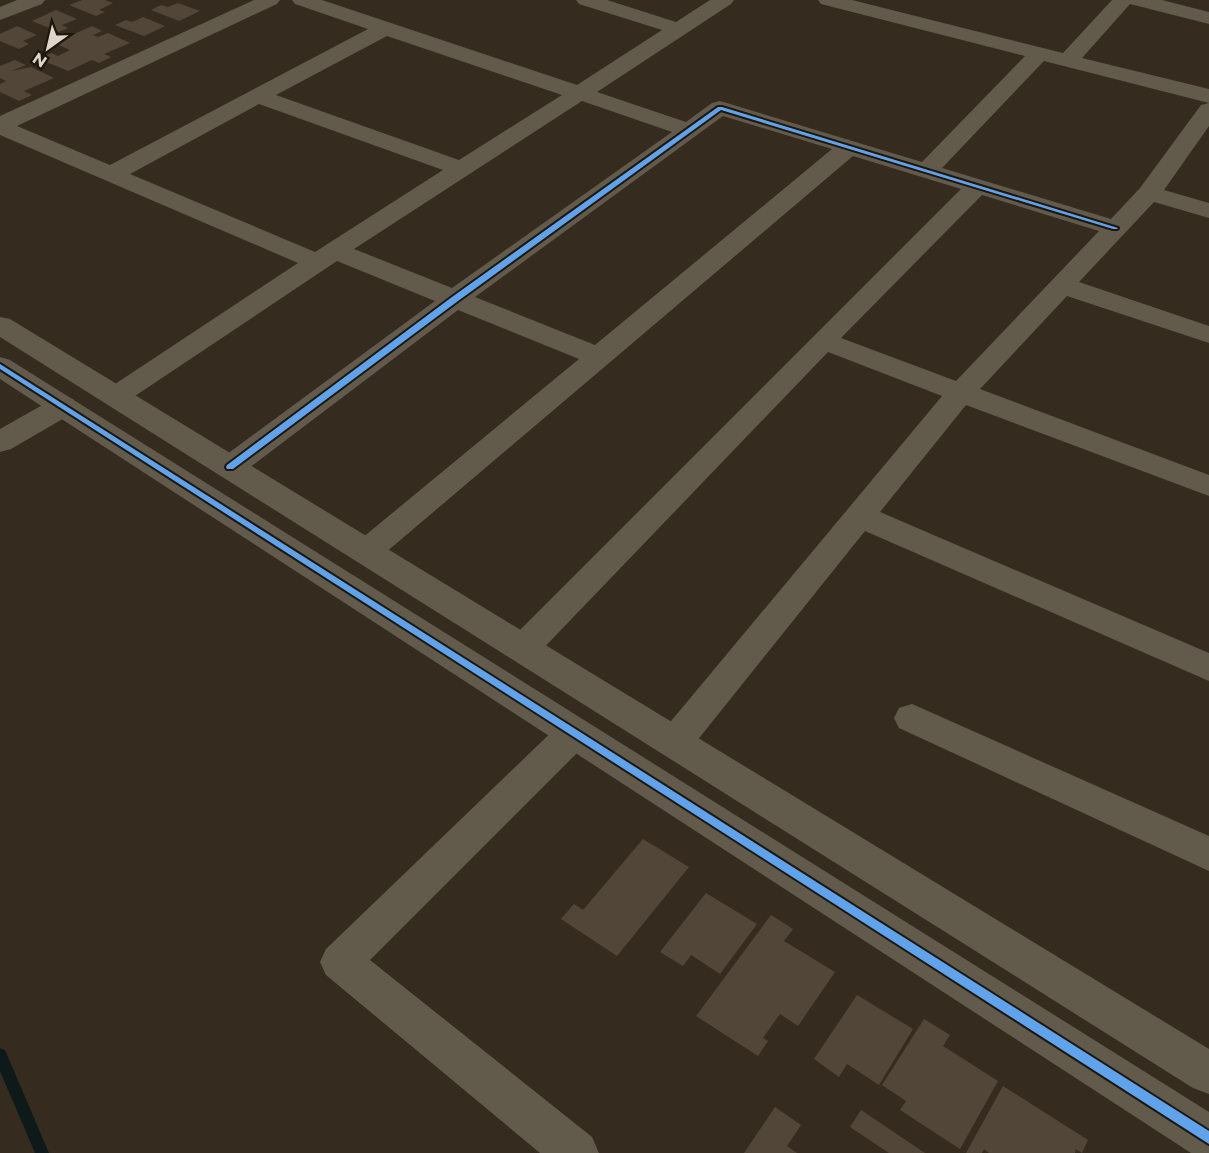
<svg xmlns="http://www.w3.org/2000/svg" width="1209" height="1153" font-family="Montserrat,sans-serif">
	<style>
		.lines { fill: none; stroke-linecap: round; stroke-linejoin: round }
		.stream { fill: #0e1a1a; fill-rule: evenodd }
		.building { fill: #524638 }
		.minor { fill: #625a4a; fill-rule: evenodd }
		.tertiary { fill: #625a4a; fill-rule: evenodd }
		.cycleway-casing { stroke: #1e170d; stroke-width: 4 }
		.cycleway { fill: #60a3ed; fill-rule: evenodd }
	</style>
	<rect width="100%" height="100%" fill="#352c1f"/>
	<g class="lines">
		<path class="stream" d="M0,1048l5,2 44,103h-14l-35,-82z"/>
	</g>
	<g class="building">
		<path d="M82,0h23l8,3 -14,7 6,2 -9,4 -27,-11z"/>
		<path d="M178,3l22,8 -21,10 -28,-11 10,-5 7,2z"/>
		<path d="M56,10l21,9 -15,6 6,3 -9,4 -27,-11z"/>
		<path d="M143,17l22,9 -21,10 -29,-11 11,-5 6,2z"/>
		<path d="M17,26l20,9 -14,6 6,3 -10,5 -19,-8v-7z"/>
		<path d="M92,26l10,5 -9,4 5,2 10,-4 22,10 -26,11 7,3 -12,6 -7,-3 -24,11 -29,-12 12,-6 7,3 12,-6 -16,-7z"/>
		<path d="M15,60l11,5 -15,6 20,-4 23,11 -30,13 8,4 -13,6 -19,-9v-8l6,-3 -6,-3v-12z"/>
		<path d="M643,839l46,28 -72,89 -56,-37 13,-15 9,6z"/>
		<path d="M706,893l51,31 -37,50 -29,-19 -8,11 -23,-14z"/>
		<path d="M771,915l22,14 -9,12 51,31 -37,54 -18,-12 -17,24 5,3 -10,15 -62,-40z"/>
		<path d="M857,995l56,34 -34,56 -32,-21 -8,13 -25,-18z"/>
		<path d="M924,1019l26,16 -7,11 55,35 -38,68 -60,-39 6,-9 -24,-16z"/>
		<path d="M1003,1086l85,54 -6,13 -6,-4 -1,4h-86l-5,-4 -2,4h-16z"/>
		<path d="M775,1107l26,18 -14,21 10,7h-53z"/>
		<path d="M861,1110l64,43h-36l-39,-26z"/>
	</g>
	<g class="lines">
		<g class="minor">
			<path d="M17,0h28l-3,4 -42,16v-13z"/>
			<path d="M254,0h26l-3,4 -260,122 93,39 258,-136 -73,-25 -3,-4h30l255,85 85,-55 -83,-26 -3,-4h31l69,22 34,-22h24l-3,4 -134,88 89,30 26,-19 8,-2 202,61 103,-106 -204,-52 -3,-4h34l211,53 49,-53h50l47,12v12l-79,-20 -48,54 127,31v14l-165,-42 -102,107 169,51 29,-31 61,-83 8,-2v23l-45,64 45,13v15l-55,-16 -75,80 130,44v17l-142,-47 -87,93 229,86v21l-243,-91 -86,107 329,141v28l-344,-150 -177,221 -13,5 -13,-5 -5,-10 5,-10 280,-336 -114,-44 -293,305 -12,4 -12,-4 -5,-9 5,-9 450,-450 -108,-33 -475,403 -11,3 -11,-3 -5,-8 5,-8 223,-184 -121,-49 -217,164 -11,3 -11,-3 -4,-7 4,-7 216,-159 -98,-40 -211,141 -10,3 -10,-3 -4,-6 4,-6 192,-127 -298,-128v-19zM387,36l175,59 -103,65 -183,-65zM582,101l90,31 -220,156 -98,-39zM259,104l184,66 -128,82 -185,-78zM723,116l109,33 -237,196 -120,-48zM982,195l117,36 -143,150 -115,-43z"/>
			<path d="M63,397l10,2 5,7 -5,7 -62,36 -11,3v-23l53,-30z"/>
			<path d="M912,704l297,132v35l-310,-143 -5,-10 5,-10z"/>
			<path d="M574,718l13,5 5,10 -5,10 -217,217 222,177 7,16h-59l-214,-178 -6,-13 6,-13 235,-226z"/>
		</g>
		<g class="tertiary">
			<path d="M0,317l10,2 1199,730v45l-16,-6 -1193,-751z"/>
			<path d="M0,357l10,3 1199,752v41h-18l-1191,-774z"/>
		</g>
		<g class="cycleway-casing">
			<g id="cycleway">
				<path d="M718,107h4l396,121 -1,1h-4l-392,-119 -263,191 -225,168h-6l-1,-2 1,-2 225,-168z"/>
				<path d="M0,364l1209,767v13l-1209,-775z"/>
			</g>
		</g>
		<use href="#cycleway" class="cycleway"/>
	</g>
	<g transform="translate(48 48) rotate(214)" stroke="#1e170d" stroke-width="4.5" paint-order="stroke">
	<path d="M0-4.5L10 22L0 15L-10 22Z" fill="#e0d5c8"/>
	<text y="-9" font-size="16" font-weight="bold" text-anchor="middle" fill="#e0d5c8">N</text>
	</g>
</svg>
